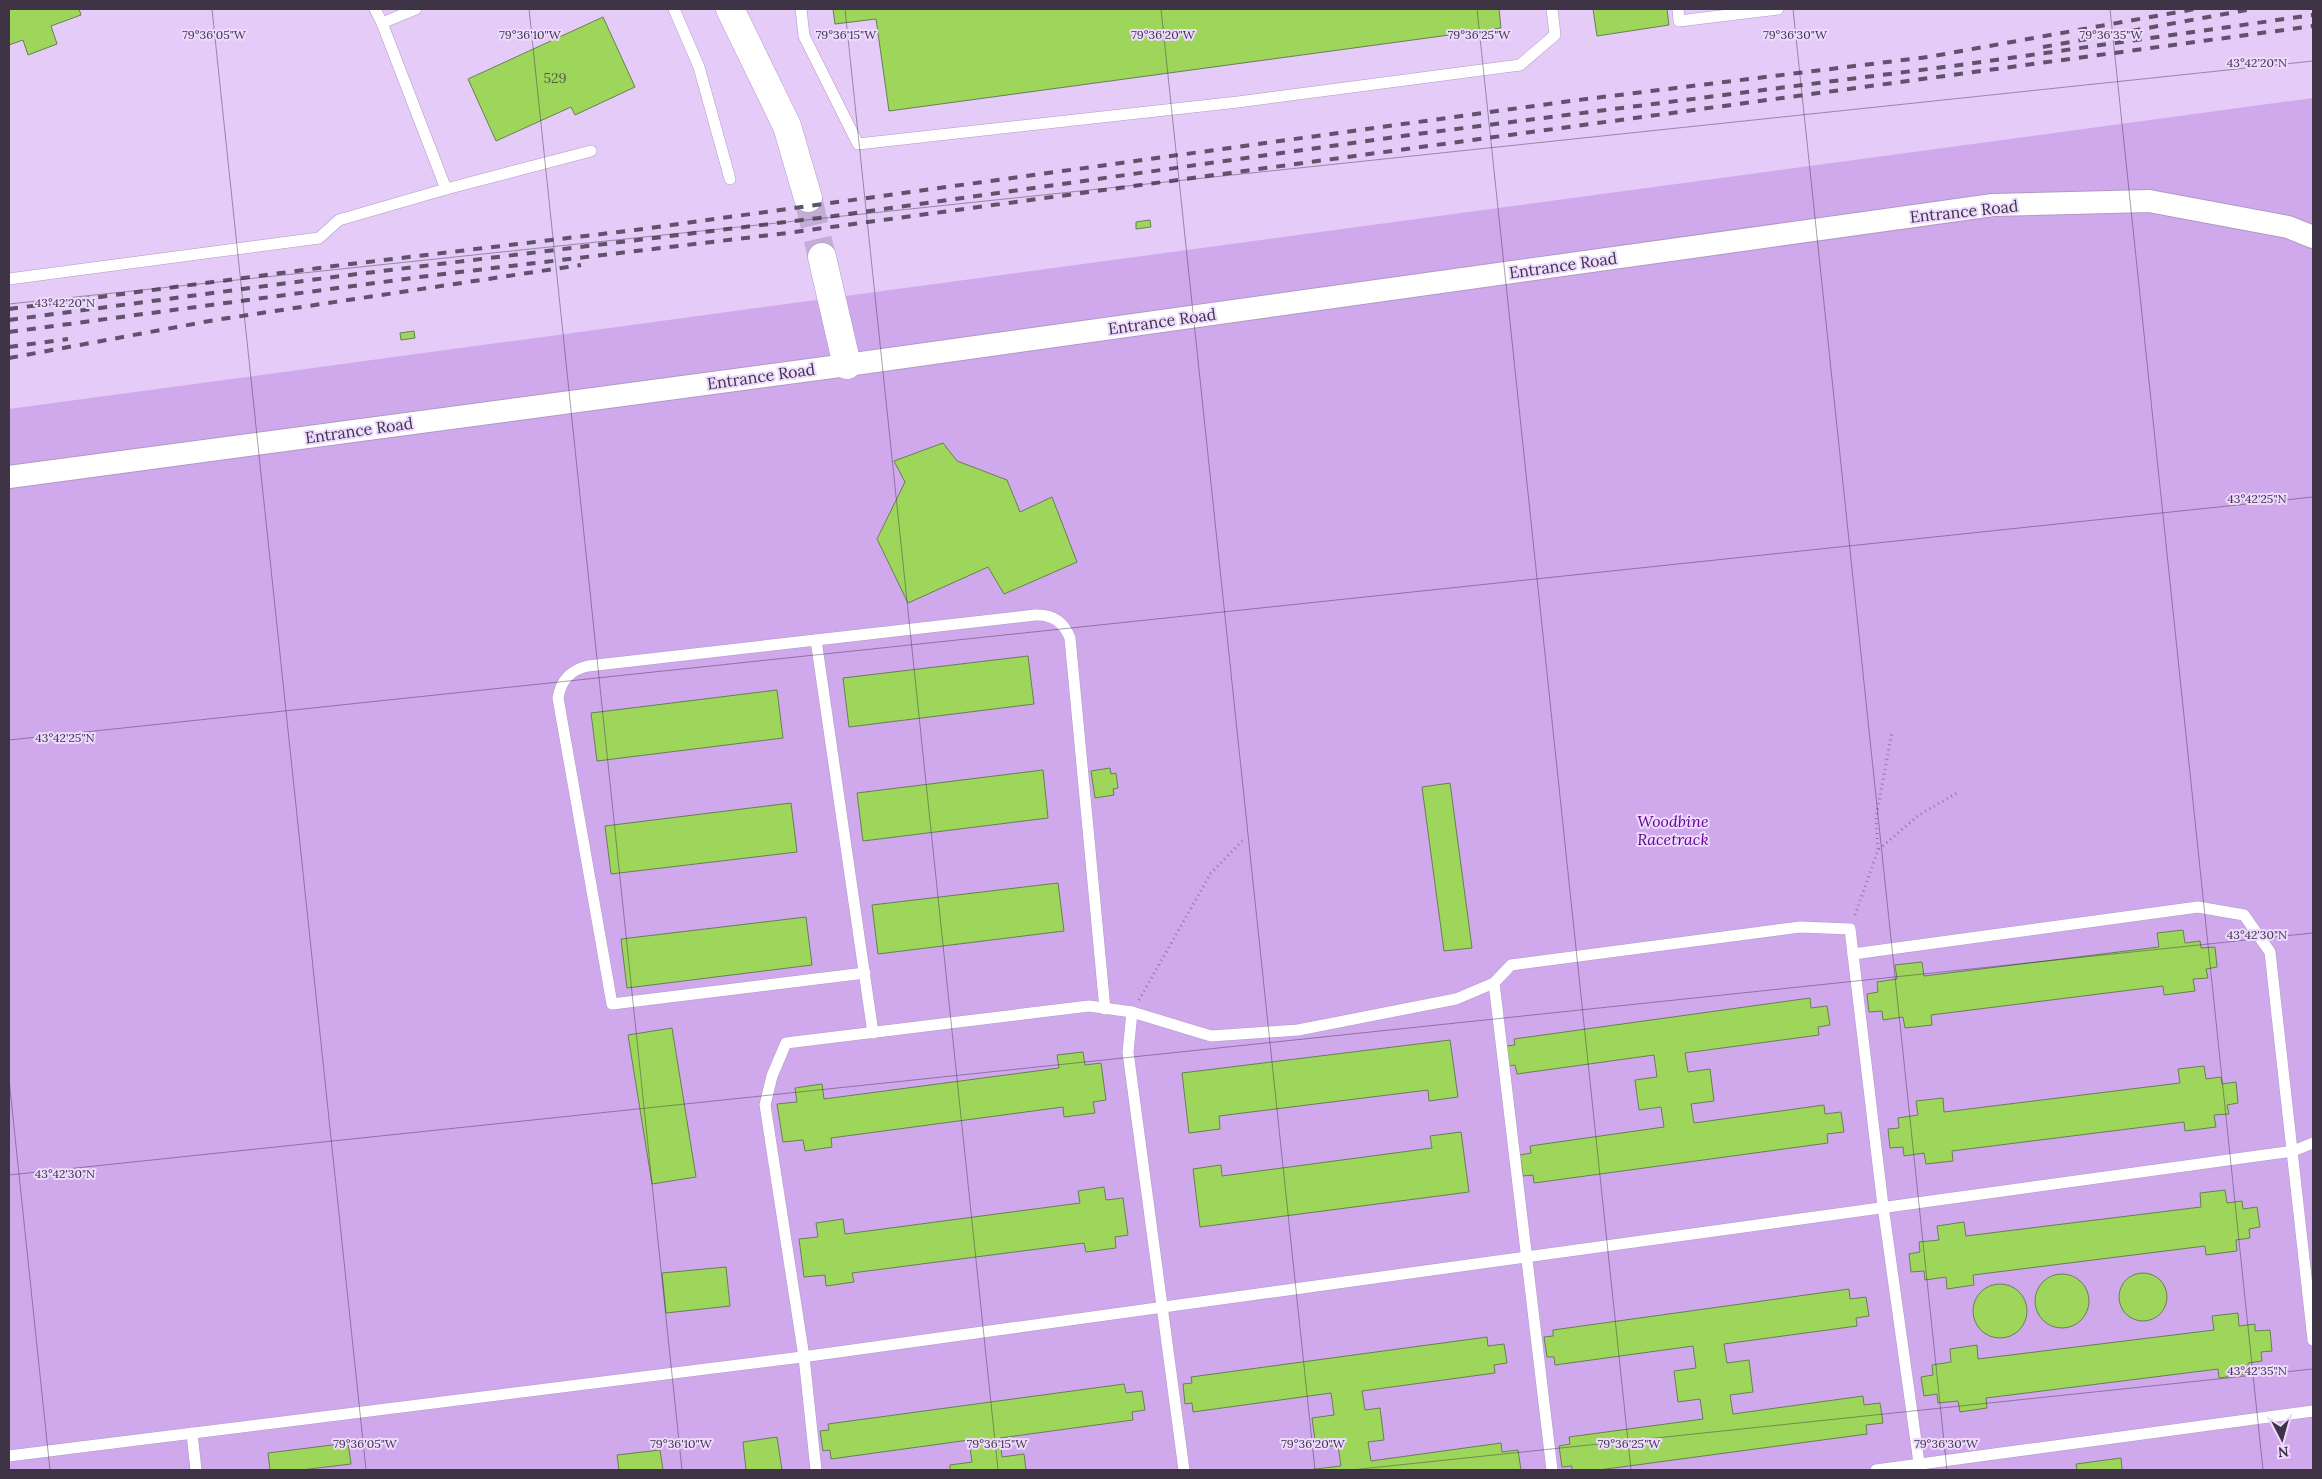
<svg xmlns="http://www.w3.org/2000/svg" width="2322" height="1479" font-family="Lora,serif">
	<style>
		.green { fill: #d0a9ed }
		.building { fill: #9dd65a; stroke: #697e54 }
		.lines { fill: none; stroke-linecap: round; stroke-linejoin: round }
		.tertiary-tunnel { stroke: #c3add4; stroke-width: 28; stroke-dasharray: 28 14; stroke-linecap: butt }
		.service-casing { stroke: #b199c4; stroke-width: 12 }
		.minor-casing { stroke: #b199c4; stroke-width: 24 }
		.tertiary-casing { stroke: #b199c4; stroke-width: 29 }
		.path { stroke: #8d7c9a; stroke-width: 3; stroke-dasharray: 1 4; stroke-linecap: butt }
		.service { stroke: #fff; stroke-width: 11 }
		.minor { stroke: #fff; stroke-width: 22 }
		.tertiary { stroke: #fff; stroke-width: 28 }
		.rail { stroke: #5f526a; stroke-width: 4; stroke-dasharray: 9 9; stroke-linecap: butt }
		.ticks { fill: none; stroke: #3e3446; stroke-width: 1; stroke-opacity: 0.45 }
		.labels { text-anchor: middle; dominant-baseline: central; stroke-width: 4; stroke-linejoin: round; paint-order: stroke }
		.number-label { font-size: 14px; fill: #565c4b }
		.street-label { font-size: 16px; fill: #3e3446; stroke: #eedaff }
		.park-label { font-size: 16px; font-style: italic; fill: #650491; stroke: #eedaff }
		.ticks-label { font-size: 12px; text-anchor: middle; fill: #3e3446; stroke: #eedaff; stroke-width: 4; stroke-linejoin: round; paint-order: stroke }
	</style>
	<rect width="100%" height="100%" fill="#e4cbf8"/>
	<path class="green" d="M2313,98v1372h-2304v-1061z"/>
	<g class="building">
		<path d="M9,9h70l2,6 -30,11 6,18 -29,11 -5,-15 -14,5z"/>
		<path d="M833,9h666l2,19 -612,83 -13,-92 -41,5z"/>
		<path d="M1593,9h74l2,16 -72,11z"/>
		<path d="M603,17l32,70 -60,28 -4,-8 -75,34 -28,-62z"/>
		<path d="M1150,220l1,7 -15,2v-7z"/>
		<path d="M414,331l1,7 -14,2 -1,-7z"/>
		<path d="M943,443l14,18 50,19 13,32 32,-15 25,65 -73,32 -16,-27 -80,36 -31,-64 28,-57 -11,-21z"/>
		<path d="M1028,656l6,48 -185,23 -6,-49z"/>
		<path d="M777,690l6,48 -186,23 -6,-48z"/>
		<path d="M1110,768l1,6 5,-1 2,15 -5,1 1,6 -19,3 -4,-27z"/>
		<path d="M1043,770l5,48 -185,23 -6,-48z"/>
		<path d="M1450,783l22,165 -28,3 -22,-164z"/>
		<path d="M791,803l6,49 -186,22 -6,-48z"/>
		<path d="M1058,883l6,48 -186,23 -6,-49z"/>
		<path d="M806,917l6,48 -185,23 -6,-49z"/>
		<path d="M2183,930l2,13 15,-2 1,7 14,-1 2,20 -11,2 2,9 -15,1 2,12 -31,4 -1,-9 -232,29 1,10 -27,3 -2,-11 -20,3 -1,-9 -13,1 -2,-18 11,-2 -1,-10 20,-3 -2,-14 27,-3 2,14 235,-29 -2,-14z"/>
		<path d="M1810,998l1,10 16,-2 3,19 -12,2 1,8 -134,18 3,19 22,-3 4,32 -23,3 3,19 130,-18 1,9 16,-2 3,20 -17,2 1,9 -294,40 -1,-8 -10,1 -3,-21 11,-2 -1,-7 134,-19 -3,-20 -22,3 -4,-30 22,-3 -3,-22 -137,19 -2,-9 -6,1 -3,-20 9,-1 -1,-6z"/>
		<path d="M672,1028l24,149 -44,7 -24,-149z"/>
		<path d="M1450,1040l8,57 -29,4 -1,-11 -209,26 1,13 -31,4 -7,-60z"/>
		<path d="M1083,1052l2,13 16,-2 5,37 -13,2 2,11 -31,4 -1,-10 -232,31 1,9 -27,4 -2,-11 -20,2 -6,-38 20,-2 -2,-14 27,-4 2,15 235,-31 -2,-13z"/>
		<path d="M2204,1066l2,13 15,-2 1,7 14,-2 2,21 -11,2 2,9 -15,1 2,12 -31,4 -1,-9 -232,29 1,10 -27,3 -2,-11 -20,3 -1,-9 -13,1 -2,-19 11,-1 -1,-10 20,-3 -2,-14 27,-3 1,14 236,-29 -2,-14z"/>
		<path d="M1461,1132l8,60 -269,35 -7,-58 28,-4 1,11 210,-28 -2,-12z"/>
		<path d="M1104,1187l2,13 17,-2 5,37 -13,2 1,11 -30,4 -2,-9 -232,30 2,9 -28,4 -1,-11 -21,2 -5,-38 19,-2 -2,-14 27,-4 2,15 235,-31 -2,-12z"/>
		<path d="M2225,1190l2,13 15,-2 1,8 14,-2 3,20 -11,2 1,9 -14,2 1,11 -31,4 -1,-9 -232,29 1,10 -27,4 -1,-12 -21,3 -1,-9 -13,1 -2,-18 11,-2 -1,-10 20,-2 -2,-14 27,-4 2,14 235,-29 -1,-14z"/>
		<path d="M726,1267l4,39 -64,7 -4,-40z"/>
		<circle cx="2143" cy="1297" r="24"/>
		<circle cx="2062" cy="1301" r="27"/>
		<circle cx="2000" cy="1311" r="27"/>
		<path d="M1849,1289l1,10 16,-2 3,19 -13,2 1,8 -133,18 3,19 22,-3 4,32 -23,3 3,19 130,-18 1,9 16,-2 3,20 -17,2 1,9 -268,36h-27v-4l-10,1 -3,-21 11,-2 -1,-7 134,-18 -3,-20 -22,3 -4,-31 22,-3 -3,-22 -138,19 -1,-8h-7l-3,-20 9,-1v-6z"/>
		<path d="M2238,1313l1,13 16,-2v7l15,-1 2,21 -11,1 1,9 -14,2 1,11 -30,4 -1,-9 -232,29 1,10 -27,4 -2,-11 -20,2 -1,-9 -13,2 -3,-19 12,-2 -1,-10 19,-3 -1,-13 27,-4 1,14 236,-29 -2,-14z"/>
		<path d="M1487,1337l1,9 16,-2 3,19 -13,2 1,8 -133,18 3,19 15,-2 4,32 -16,2 3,19 130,-18 1,9 16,-2 3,20h-214l34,-4 -3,-21 -22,3 -4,-30 22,-3 -3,-22 -138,19 -1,-9 -7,1 -2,-20 9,-1 -1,-6z"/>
		<path d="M1124,1384l2,9 16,-2 3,19 -13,2 1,8 -133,18 2,19 22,-3 2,16h-76v-5l22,-3 -3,-22 -138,19 -1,-9 -7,1 -3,-20 9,-1 -1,-6z"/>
		<path d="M777,1437l5,33h-36l-3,-28z"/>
		<path d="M348,1443l3,21 -50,6h-31l-2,-17z"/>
		<path d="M660,1450l3,20h-44l-2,-15z"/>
		<path d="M2121,1458l1,12h-45l-1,-6z"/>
	</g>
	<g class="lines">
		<path class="tertiary-tunnel" d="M808,198l14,59"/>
		<g class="service-casing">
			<g id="service">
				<path d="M375,9l7,14 34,-14"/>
				<path d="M674,9l25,58 31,112"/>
				<path d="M801,9l3,27 54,108 380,-42 282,-37 35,-30 -3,-26"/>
				<path d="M1678,9l1,12 99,-12"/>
				<path d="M382,23l64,166 145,-38"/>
				<path d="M9,279l310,-41 20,-18 107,-31"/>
				<path d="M816,640l57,393"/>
				<path d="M1853,954l345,-47 46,8 26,37 43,388"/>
				<path d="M865,973l-253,31 -54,-306c3,-18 12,-28 30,-32l447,-51c18,-1 29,7 35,23l35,371"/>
				<path d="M1494,983l58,487"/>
				<path d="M1132,1012l-4,40 56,418"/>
				<path d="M192,1433l4,37"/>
				<path d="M9,1456c264,-33 528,-65 793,-99 497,-64 993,-139 1491,-206l20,-8"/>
				<path d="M816,1470l-12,-113 -39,-252 7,-29 14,-33 303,-37 43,6 79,24 87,-6 158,-31 38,-16 17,-18 289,-38 50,2 33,277 37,264"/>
				<path d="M1876,1470l437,-59"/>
			</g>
		</g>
		<g class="minor-casing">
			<path id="minor" d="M9,477l838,-112 1146,-160 156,-4 139,26 25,10"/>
		</g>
		<g class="tertiary-casing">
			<g id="tertiary">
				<path d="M730,9l57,117 21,72"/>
				<path d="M822,257l25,108"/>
			</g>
		</g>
		<g class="path">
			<path d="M1878,849l-2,-32 16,-85"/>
			<path d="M1855,915l23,-65 41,-35 38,-22"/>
			<path d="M1139,1000l72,-127 32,-33"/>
		</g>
		<use href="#service" class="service"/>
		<use href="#minor" class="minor"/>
		<use href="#tertiary" class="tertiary"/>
		<g class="rail">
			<path d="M2043,47l209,-38"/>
			<path d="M9,309l325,-43 301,-36 935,-129 358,-44 267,-48"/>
			<path d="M9,320l332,-44 486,-59 590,-83 543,-69 353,-50"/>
			<path d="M9,332l426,-57 352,-42 1526,-207"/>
			<path d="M9,347l59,-8"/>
			<path d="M9,358l206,-38 366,-55"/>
		</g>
	</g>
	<path class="ticks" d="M212,9l154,1461M529,9l153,1461M845,9l153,1461M1161,9l154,1461M1477,9l154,1461M1793,9l154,1461M2110,9l153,1461M9,304l2304,-243M9,740l2304,-243M9,1079l41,391M9,1175l2304,-242M1351,1470l962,-101"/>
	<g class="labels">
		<g class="number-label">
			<text x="555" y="78">529</text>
		</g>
		<g class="street-label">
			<text transform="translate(1964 211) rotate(-6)">Entrance Road</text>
			<text transform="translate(1563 265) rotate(-8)">Entrance Road</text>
			<text transform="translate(1162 321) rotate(-8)">Entrance Road</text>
			<text transform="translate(761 376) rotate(-8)">Entrance Road</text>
			<text transform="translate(359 430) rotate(-8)">Entrance Road</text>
		</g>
		<g class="park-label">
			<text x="1673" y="821">Woodbine<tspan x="1673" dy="18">Racetrack</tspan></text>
		</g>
	</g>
	<g class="ticks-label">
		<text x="214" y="39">79°36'05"W</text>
		<text x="530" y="39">79°36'10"W</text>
		<text x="846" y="39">79°36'15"W</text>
		<text x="1163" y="39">79°36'20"W</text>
		<text x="1479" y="39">79°36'25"W</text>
		<text x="1795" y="39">79°36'30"W</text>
		<text x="2111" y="39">79°36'35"W</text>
		<text x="2257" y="67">43°42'20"N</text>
		<text x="65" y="307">43°42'20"N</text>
		<text x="2257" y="503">43°42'25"N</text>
		<text x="65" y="742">43°42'25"N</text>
		<text x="2257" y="939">43°42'30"N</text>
		<text x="65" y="1178">43°42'30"N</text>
		<text x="2257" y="1375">43°42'35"N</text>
		<text x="365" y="1448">79°36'05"W</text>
		<text x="681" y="1448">79°36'10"W</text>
		<text x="997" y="1448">79°36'15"W</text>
		<text x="1313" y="1448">79°36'20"W</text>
		<text x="1629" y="1448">79°36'25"W</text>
		<text x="1946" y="1448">79°36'30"W</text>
	</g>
	<rect width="2322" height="1479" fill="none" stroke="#3e3446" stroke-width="20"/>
	<g transform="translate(2282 1439) rotate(174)" stroke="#eedaff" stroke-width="4" paint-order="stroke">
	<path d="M0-4L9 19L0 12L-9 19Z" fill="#3e3446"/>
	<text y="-8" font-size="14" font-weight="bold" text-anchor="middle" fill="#3e3446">N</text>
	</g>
</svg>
